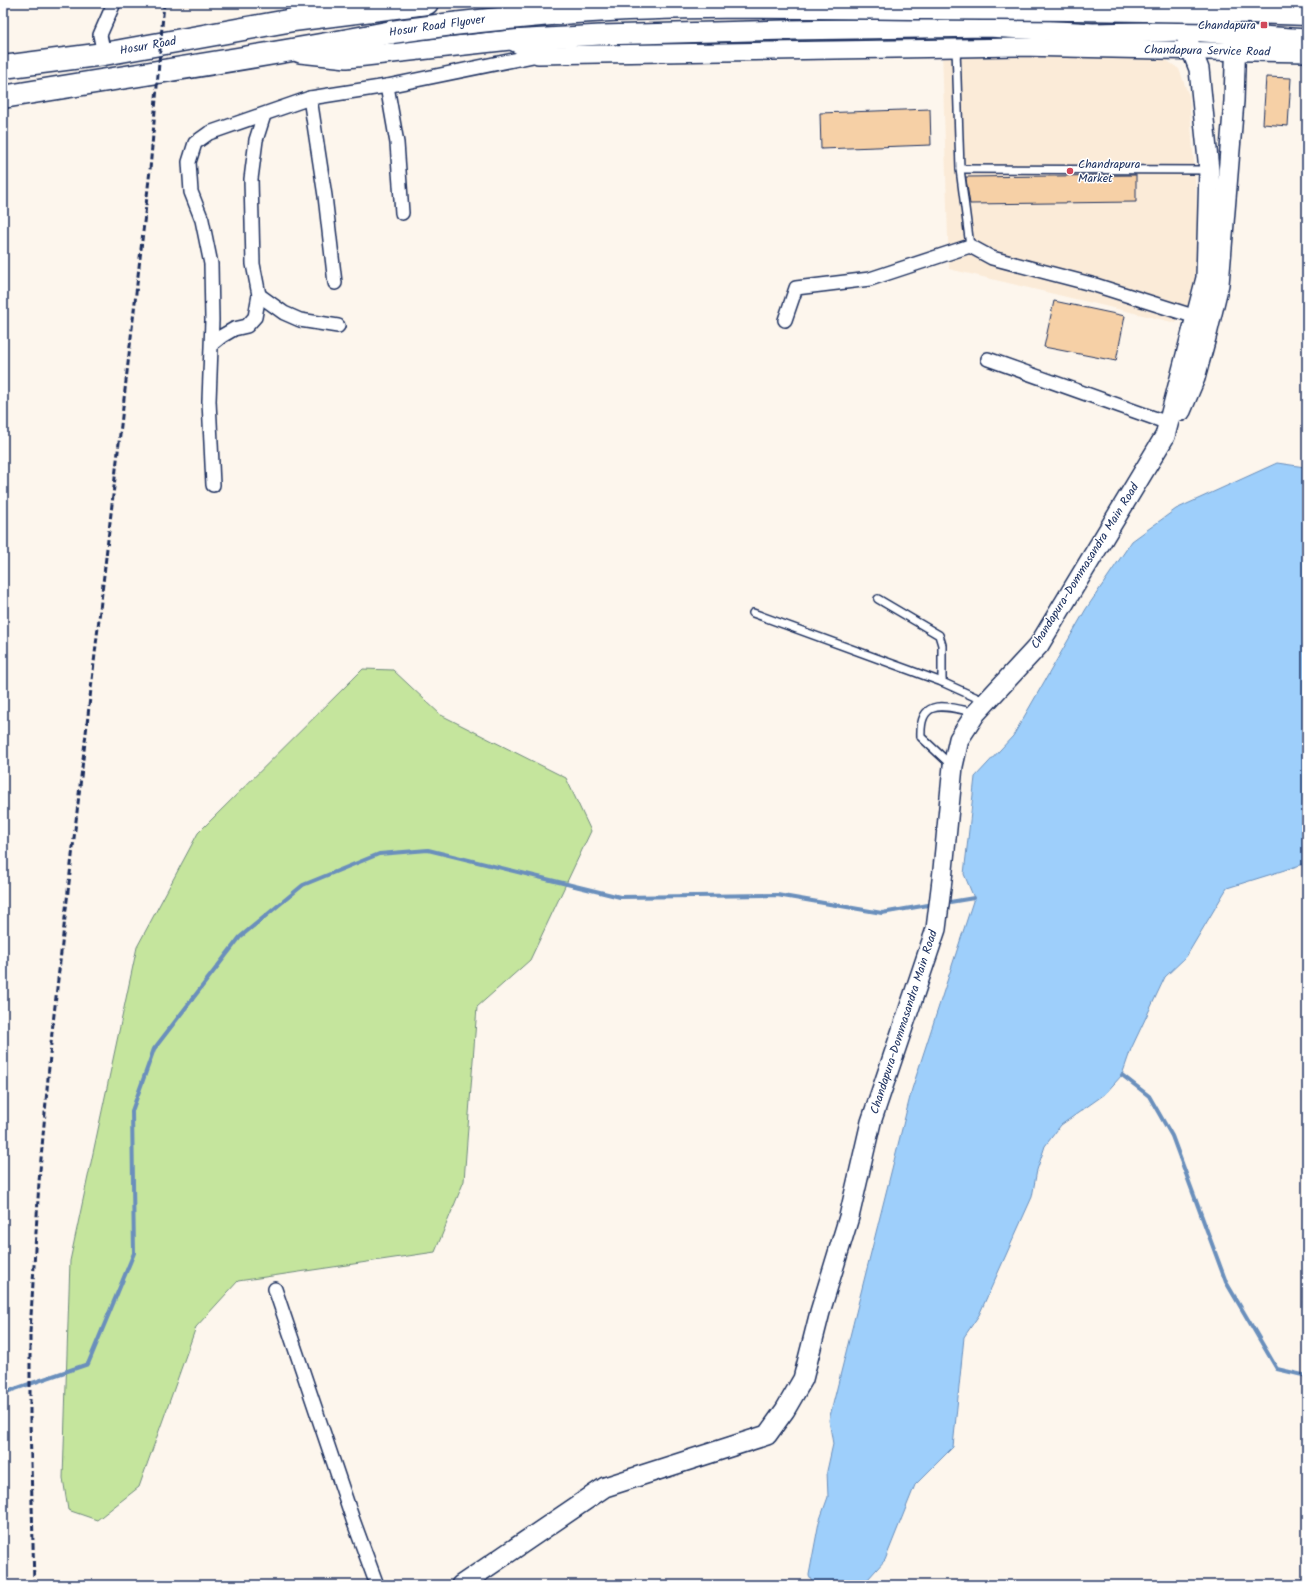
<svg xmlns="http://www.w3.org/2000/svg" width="1310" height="1588" font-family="Kalam,sans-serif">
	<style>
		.built { fill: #fbebd8 }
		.green { fill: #c5e59d; stroke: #708a7e }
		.water { fill: #9ecffb; stroke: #6a8fbc }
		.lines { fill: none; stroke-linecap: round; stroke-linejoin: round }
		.stream { stroke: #6a8fbc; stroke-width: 4 }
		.building { fill: #f6d0a6; stroke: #1b2f5e }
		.service-casing { stroke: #1b2f5e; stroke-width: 10 }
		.minor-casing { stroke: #1b2f5e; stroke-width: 16 }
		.tertiary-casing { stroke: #1b2f5e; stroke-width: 20 }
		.secondary-casing { stroke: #1b2f5e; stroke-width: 22 }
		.trunk-casing { stroke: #1b2f5e; stroke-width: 25 }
		.service { stroke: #fff; stroke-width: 7 }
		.minor { stroke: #fff; stroke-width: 13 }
		.tertiary { stroke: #fff; stroke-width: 17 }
		.secondary { stroke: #fff; stroke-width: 19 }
		.trunk { stroke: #fff; stroke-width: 22 }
		.rail { stroke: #1b2f5e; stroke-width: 3; stroke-dasharray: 6 3; stroke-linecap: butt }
		.trunk-bridge-casing { stroke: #1b2f5e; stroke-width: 25; stroke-linecap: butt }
		.trunk-bridge { stroke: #fff; stroke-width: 22 }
		.poi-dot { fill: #d1495b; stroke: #fff; stroke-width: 1.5 }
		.labels { text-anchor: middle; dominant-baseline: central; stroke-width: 3; stroke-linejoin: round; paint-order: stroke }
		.poi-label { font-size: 12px; fill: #1b2f5e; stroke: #fff; text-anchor: end }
		.street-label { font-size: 12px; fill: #1b2f5e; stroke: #fff }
	</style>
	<rect width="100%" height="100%" fill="#fdf6ed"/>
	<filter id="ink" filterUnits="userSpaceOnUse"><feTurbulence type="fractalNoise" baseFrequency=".025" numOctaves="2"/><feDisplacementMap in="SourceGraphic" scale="8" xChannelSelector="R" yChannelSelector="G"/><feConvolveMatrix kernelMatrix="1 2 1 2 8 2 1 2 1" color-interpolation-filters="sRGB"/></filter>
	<g filter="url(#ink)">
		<path class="built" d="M942,50l217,5 20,14 10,27 11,151 -9,56 -15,20 -227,-54z"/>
		<path class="green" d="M363,669l30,1 48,45 125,63 25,53 -61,129 -53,47 -13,174 -29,71 -197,29 -42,46 -57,160 -42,33 -29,-10 -5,-32 7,-217 67,-314 61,-114z"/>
		<path class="water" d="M1277,463l28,4 2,7v389l-80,25 -41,69 -21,20 -34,72 -9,26 -17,19 -44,31 -16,21 -8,24 -5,27 -53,118 -15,22 -11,110 -38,38 -30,75 -17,19 -10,6h-44l-5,-10 10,-53 9,-25 -1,-26 6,-27 -4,-24 83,-331 62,-191 -10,-24 11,-97 38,-41 73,-127 46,-68 44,-32z"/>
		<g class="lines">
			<g class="stream">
				<path d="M944,903l30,-5"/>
				<path d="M1122,1075l27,21 23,40 54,146 51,87 30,7"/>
				<path d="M3,1393l85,-29 46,-111 -2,-142 22,-62 86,-112 63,-52 76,-31 49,-4 192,47 157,-2 105,18 52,-9"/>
			</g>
		</g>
		<g class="building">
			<path d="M1266,77l25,1 -3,48 -25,-2z"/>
			<path d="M930,109l1,36 -110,4 -1,-36z"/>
			<path d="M1136,175v27l-166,2 -4,-25v-2z"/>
			<path d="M1054,301l71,15 -9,45 -72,-14z"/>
		</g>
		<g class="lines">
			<g class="service-casing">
				<g id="service">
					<path d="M3,4l2,-1"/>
					<path d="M956,48l4,121 10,77"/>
					<path d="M960,169l249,1"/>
					<path d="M878,599l61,36 3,10v37"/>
					<path d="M753,613l189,69 44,20"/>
					<path d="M951,765l-30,-28c-2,-41 25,-30 53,-25"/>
				</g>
			</g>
			<g class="minor-casing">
				<g id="minor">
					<path d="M104,54l-4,-19 14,-32"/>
					<path d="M402,213l-5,-70 -10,-57 151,-31"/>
					<path d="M335,283l-10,-87 -15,-98 77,-12"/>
					<path d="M259,295l25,18 16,7 38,6"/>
					<path d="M785,320l11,-32 74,-9 100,-33 22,12 103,27 101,32"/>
					<path d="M212,344l10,-8 12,-7 13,-3 8,-9 4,-22 -6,-31 -2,-85 5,-39 8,-25"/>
					<path d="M988,359l180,64"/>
					<path d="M213,485l-4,-84 3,-81 -1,-56 -9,-44 -11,-28 -2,-30 6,-19 14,-10 101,-35"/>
					<path d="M275,1289l78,231 24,65"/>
				</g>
			</g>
			<g class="tertiary-casing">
				<path id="tertiary" d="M510,40l28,15 481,-8 288,6"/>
			</g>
			<g class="secondary-casing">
				<g id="secondary">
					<path d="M299,17l28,-14"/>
					<path d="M300,53l47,5 163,-18 91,-5 187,-5 200,-3 105,6 96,-2 118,8"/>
					<path d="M1181,411l14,-33 13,-48 11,-46 15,-183 2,-67 -5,-11"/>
					<path d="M461,1585l144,-98 162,-52 18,-25 18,-31 17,-67 29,-95 22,-95 65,-193 6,-49 11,-114 6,-27 17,-26 63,-68 126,-209 41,-158 3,-108 -10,-101 -15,-38"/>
				</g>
			</g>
			<g class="trunk-casing">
				<g id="trunk">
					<path d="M3,67l101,-13 189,-34 134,-17"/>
					<path d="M3,97c130,-22 260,-40 389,-65"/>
				</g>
			</g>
			<use href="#service" class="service"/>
			<use href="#minor" class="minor"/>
			<use href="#tertiary" class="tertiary"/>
			<use href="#secondary" class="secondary"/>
			<use href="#trunk" class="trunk"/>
			<path class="rail" d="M34,1585l-4,-165v-87l9,-151 13,-150 98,-862 14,-167"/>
			<g class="trunk-bridge-casing">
				<path id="trunk-bridge" d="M392,32c61,-9 122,-15 183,-20 118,-8 237,-5 355,-4 125,1 251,1 377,6"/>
			</g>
			<use href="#trunk-bridge" class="trunk-bridge"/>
		</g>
	</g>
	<g class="poi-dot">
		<rect x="1260" y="21" width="8" height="8" rx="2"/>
		<circle cx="1070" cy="171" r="4"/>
	</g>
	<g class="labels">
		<g class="poi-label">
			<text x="1256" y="25">Chandapura</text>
			<text x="1078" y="164" text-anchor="start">Chandrapura<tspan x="1078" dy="14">Market</tspan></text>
		</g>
		<g class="street-label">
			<text transform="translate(437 26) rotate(-8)">Hosur Road Flyover</text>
			<text transform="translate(148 46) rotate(-10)">Hosur Road</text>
			<text transform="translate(1207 51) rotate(1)">Chandapura Service Road</text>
			<text transform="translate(1085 566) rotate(-58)">Chandapura-Dommasandra Main Road</text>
			<text transform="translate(904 1022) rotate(-72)">Chandapura-Dommasandra Main Road</text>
		</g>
	</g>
	<rect width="1310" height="1588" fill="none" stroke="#fff" stroke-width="16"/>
	<rect x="8" y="8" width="1294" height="1572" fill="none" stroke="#1b2f5e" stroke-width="1.5" filter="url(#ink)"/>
</svg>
